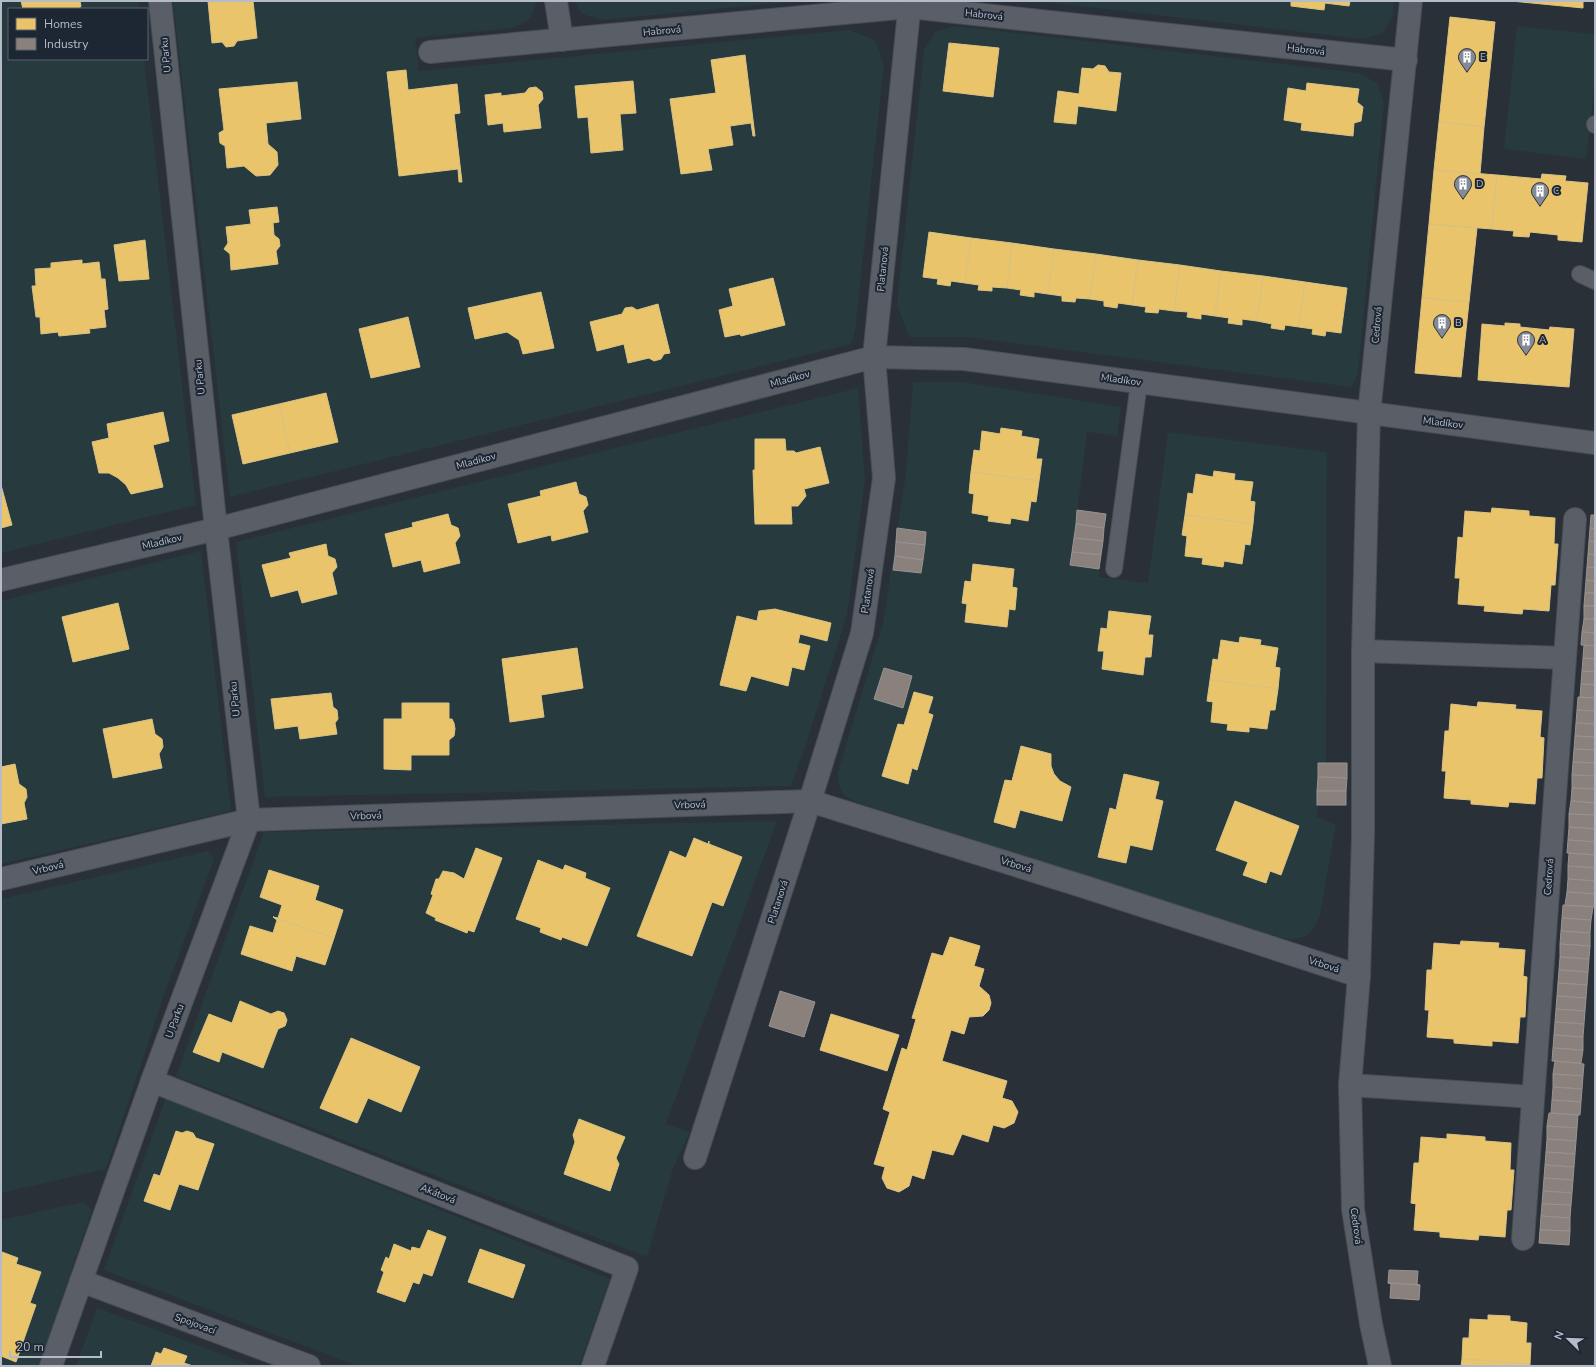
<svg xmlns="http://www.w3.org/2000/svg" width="1596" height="1367" font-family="'Nunito Sans',sans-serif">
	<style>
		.green { fill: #273a3e; fill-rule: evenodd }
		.homes { fill: #e9c46a; stroke: #d9c286 }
		.industry { fill: #8a817c; stroke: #979393 }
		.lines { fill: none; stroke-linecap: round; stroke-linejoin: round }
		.lane-casing { stroke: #484c53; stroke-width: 18 }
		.street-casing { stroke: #484c53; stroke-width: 24 }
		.lane { stroke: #5a5e66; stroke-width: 16 }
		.street { stroke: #5a5e66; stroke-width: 22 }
		.labels { text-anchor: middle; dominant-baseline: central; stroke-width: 4; stroke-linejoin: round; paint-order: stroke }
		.street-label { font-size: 10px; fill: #b4bcc9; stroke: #1d2633 }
		.poi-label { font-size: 10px; fill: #b4bcc9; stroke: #1d2633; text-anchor: start }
	</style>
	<rect width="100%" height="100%" fill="#2a3038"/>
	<g class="green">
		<path d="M1,1h137l1,8h-130v50h135l52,446 -195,48z"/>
		<path d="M173,1h364l-6,17 -18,10 -98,10 4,33 430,-41 26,10 9,25 -29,267 -4,12 -621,153z"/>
		<path d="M574,1h224l-196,19 -20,-6z"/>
		<path d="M1037,1h357l-1,14 -11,19 -20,5z"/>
		<path d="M955,26l405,47 18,11 6,19 -26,271 -7,13 -385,-50h-57l-12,-33 27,-254 11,-18z"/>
		<path d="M1517,26l78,8v48l-9,77 -82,-10z"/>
		<path d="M913,382h50l158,25 -4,29 -30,-4 -16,133 28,4v8l49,6 20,-151 159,20 -1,311 -8,1 -1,53 19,8 -16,89c-7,21 -15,27 -37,24l-424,-135c-16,-6 -22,-14 -21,-31l45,-149 23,-151zM971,472l68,9 -3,21 -5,-1 -3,19 -56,-7 2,-19 -5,-1z"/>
		<path d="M858,388l7,92 -18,135 -40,126 -16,45 -526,11 -29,-255z"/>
		<path d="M201,551l30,260 -230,53v-263z"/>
		<path d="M777,821l-111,303 24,8 -17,36 -26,89 -471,-181 88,-244z"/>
		<path d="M208,851l6,8 -51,139 -57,171 -105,24v-294z"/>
		<path d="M166,1098l444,181 -31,87h-221l-254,-96z"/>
		<path d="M83,1202l9,8 -53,156h-38v-146z"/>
		<path d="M97,1308l157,58h-178z"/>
	</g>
	<g class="homes">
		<path d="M21,1h59l1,5 -2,3h-56z"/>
		<path d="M208,1h45l4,37 -20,3 -3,5 -8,1 -4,-5 -10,1z"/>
		<path d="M1291,1h59l-1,5 -24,-3 -1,7 -33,-4z"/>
		<path d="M1511,1h72v7z"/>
		<path d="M1450,17l45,5 -11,105 -45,-5z"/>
		<path d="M949,43l50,5 -6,49 -50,-6z"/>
		<path d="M745,55l10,81h-2l-2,-13 -21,3 3,19 -25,4 4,21 -31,4 -11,-75 46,-6 -5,-33z"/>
		<path d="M1098,65l7,1 4,6 12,1 -5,38 -38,-5 -2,18 -22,-2 4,-31 21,3 3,-26 11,1z"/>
		<path d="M406,70l2,20 49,-6 3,29 -6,1 8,68h-3l-1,-13 -59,7 -12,-104z"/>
		<path d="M633,81l3,32 -16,1 3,36 -32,3 -3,-36 -10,1 -3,-32z"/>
		<path d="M297,82l4,37 -35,4 2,21 9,8 1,13 -8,10 -14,1 -12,-10 -17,2 -2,-22 -5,-3 -1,-10 5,-3 -5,-41z"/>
		<path d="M1307,83l52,6 -2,13 6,5 -2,14 -7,2 -1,13 -52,-6 1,-7 -18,-3 4,-32 18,3z"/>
		<path d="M536,87l6,5 1,7 -5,6 3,23 -37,4 -1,-9 -15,2 -3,-30 16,-2v3l24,-3 4,-5z"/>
		<path d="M1439,122l45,5 -4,47 -46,-4z"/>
		<path d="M1434,170l63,5 -5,54 -63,-5z"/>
		<path d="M1542,174l24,2 -1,5 23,2 -6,59 -24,-2v-5l-28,-3 -1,5 -16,-1 1,-5 -22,-2 5,-54 44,4z"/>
		<path d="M277,207l2,15 -6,1 1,12 5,4 1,7 -4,5 2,13 -47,6 -1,-16 -6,-5 4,-6 -2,-16 25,-3 -2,-14z"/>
		<path d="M1429,224l48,4 -8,74 -47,-4z"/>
		<path d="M929,232l42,6 -6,45 -14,-2 -1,5 -13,-2 1,-5 -15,-2z"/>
		<path d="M971,238l41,5 -5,45 -15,-1v4l-14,-1 1,-5 -14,-2z"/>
		<path d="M145,240l4,39 -30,2 -5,-36z"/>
		<path d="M1012,243l42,6 -6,45 -14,-2v5l-14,-2 1,-5 -14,-2z"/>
		<path d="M1054,249l42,5 -6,45 -14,-1 -1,4 -13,-1v-5l-14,-2z"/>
		<path d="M1096,254l42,6 -6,45 -14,-2 -1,5 -13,-2v-5l-14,-2z"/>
		<path d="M82,260v4l17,-2 2,17h4l3,30 -4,1 2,17 -17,2 1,4 -31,3 -1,-4 -17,2 -1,-17h-4l-4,-31h4l-1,-17 16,-1v-5z"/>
		<path d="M1138,260l42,5 -6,46 -15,-2 -1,4 -13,-1 1,-5 -14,-2z"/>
		<path d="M1180,265l41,6 -6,45 -14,-2v5l-14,-2 1,-5 -14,-1z"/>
		<path d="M1221,271l42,5 -6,45 -15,-2v6l-14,-2 1,-5 -14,-2z"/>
		<path d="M1263,276l42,6 -6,45 -14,-2 -1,5 -13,-2 1,-4 -15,-3z"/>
		<path d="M773,278l12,47 -44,11 -1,-2 -15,3 -6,-27 14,-4 -4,-17z"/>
		<path d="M1305,282l42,6 -6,45 -15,-2 -1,5 -13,-2 1,-5 -14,-2z"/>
		<path d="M541,292l13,56 -31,6 -4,-14 -12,-8 -32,7 -7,-31z"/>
		<path d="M1422,298l47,4 -8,75 -46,-4z"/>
		<path d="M658,304l12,49 -6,1 -3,5 -7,2 -5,-3 -21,5 -4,-19 -27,7 -7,-29 32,-8 3,-6 7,-1 5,3z"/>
		<path d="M408,317l12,50 -49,11 -12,-49z"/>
		<path d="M1505,323l15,1v3l29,3 1,-3 24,2 -5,58 -91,-7 4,-56 23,2z"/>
		<path d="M326,393l12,49 -48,11 -11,-49z"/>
		<path d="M279,404l11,49 -47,11 -11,-49z"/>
		<path d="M163,412l6,29 -16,4 10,42 -32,7 -5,-9 -8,-7 -9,-5h-10l-7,-31 17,-4 -2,-14z"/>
		<path d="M1001,428l21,3 -1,5 18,3 -3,20h6l-3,22 -68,-9 3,-22 6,1 2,-20 18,3z"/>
		<path d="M755,439h30l1,12h8l2,2 24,-6 9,36 -25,6 2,7 -8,10h-7l1,18h-37l-2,-54h2z"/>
		<path d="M1214,471l21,3 -1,6 19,2 -3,19 5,1 -2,22 -68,-9 3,-22 5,1 3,-20 17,3z"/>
		<path d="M971,472l68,9 -3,21 -5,-1 -3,20 -17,-3 -1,6 -22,-3 1,-5 -17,-3 2,-19 -5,-1z"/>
		<path d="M576,482l3,12 7,3 2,8 -5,6 5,21 -36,9 -1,-6 -33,8 -10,-39 33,-8 -1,-5z"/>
		<path d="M1,485l11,40 -11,3z"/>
		<path d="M1492,508l37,3v5l26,2 -1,26h4l-3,41h-4l-2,26 -26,-2 -1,5 -38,-3 1,-5 -27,-2 2,-26h-5l3,-41 5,1 2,-27 26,2z"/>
		<path d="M448,514l3,11 7,3 2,8 -5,7 5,20 -36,9 -3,-12 -28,7 -8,-33 28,-7 -1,-4z"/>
		<path d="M1185,515l68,9 -3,21 -5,-1 -3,20 -18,-3 -1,6 -21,-3 1,-6 -18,-2 2,-20 -5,-1z"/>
		<path d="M326,544l2,12 7,3 2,8 -5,6 5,21 -35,9 -4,-13 -27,7 -9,-32 29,-7 -2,-5z"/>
		<path d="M973,564l41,5 -2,18 5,1 -2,22 -6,-1 -2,18 -42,-5 2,-18 -5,-1 3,-22 6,1z"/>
		<path d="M118,603l11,46 -56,13 -11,-45z"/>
		<path d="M775,609l56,14 -4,18 -27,-7 -2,9 12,3 -6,24 -12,-3 -4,19 -37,-10 -5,15 -26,-6 17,-69 20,5 2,-10z"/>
		<path d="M1109,611l42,5 -3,19h5l-2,22h-6l-2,18 -41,-6 2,-18h-6l3,-23 6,1z"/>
		<path d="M1240,637l21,3 -1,5 18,3 -3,19 5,1 -2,21 -68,-9 3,-21 5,1 3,-20 18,3z"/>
		<path d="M577,648l6,40 -42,7 3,22 -34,5 -8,-63z"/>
		<path d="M1210,680l68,9 -3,21h-5l-3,19 -18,-2v5l-22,-2 1,-6 -17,-2 2,-20 -6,-1z"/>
		<path d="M914,692l19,5 -5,16 5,2 -16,55 -5,-2 -4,16 -26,-8 16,-52 6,1z"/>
		<path d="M331,693l2,14 4,3 1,9 -3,4 2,11 -37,5 -2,-13 -23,3 -4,-30z"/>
		<path d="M1478,702l38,3 -1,4 27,2 -2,26 4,1 -2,40h-5l-2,26 -26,-2 -1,5 -37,-3v-4l-27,-2 2,-27h-4l3,-40h4l2,-27 26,3z"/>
		<path d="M402,703h47v16h3l2,4 1,6 -1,7 -5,4v15h-38v15l-27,-1v-50h18z"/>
		<path d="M152,719l3,15 7,5 1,8 -4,7 3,14 -49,10 -10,-49z"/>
		<path d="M1021,746l30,8v12l3,8 6,7 11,6 -9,34 -42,-11 -5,18 -21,-6 11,-42 7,1z"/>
		<path d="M15,764l4,20 7,5 1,8 -3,6 3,16 -26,5v-57z"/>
		<path d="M1124,774l35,8 -4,17 8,2 -11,49 -22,-5 -4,18 -28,-6 12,-49 6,2z"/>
		<path d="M1235,801l64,25 -18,49 -11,-4 -4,12 -23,-8 5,-13 -32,-12z"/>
		<path d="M694,838l14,6 1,-3v3l33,13 -19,49 -11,-4 -20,54 -55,-20 33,-85 16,7z"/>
		<path d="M476,848l26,10 -28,74 -6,-2 -1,3 -32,-13 1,-2 -10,-5 7,-18 -2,-1 5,-15h3l4,-8 11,2 10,6z"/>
		<path d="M538,860l25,10 2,-5 21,8 -1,5 25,10 -23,58 -25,-9 -1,3 -21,-8 1,-4 -25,-9z"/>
		<path d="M269,870l50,16 -4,14 28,10 -9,28 -61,-21 5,1 4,-13 -22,-8z"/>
		<path d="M273,917l61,21 -9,27 -29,-9 -4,15 -51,-17 9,-28 23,7 4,-13z"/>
		<path d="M950,937l30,9 -6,20 10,3 -5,17 10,9 2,8 -2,7 -6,6 -14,1 -5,17 -13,-4 -9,31 65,20 -5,17 10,3 6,11 -4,11 -10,5 -11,-3 -5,17 -26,-8 -9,21 -21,-5 -8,29 -12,-4 -3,11 -10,6 -12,-4 -5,-10 3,-11 -11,-3 16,-52 -7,-3 19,-61 5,2 9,-31 -4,-1 20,-65 11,3z"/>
		<path d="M1461,941l38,2 -1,5 27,2 -2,26 4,1 -2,40h-5l-2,26 -26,-2v5l-38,-3v-4l-27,-2 2,-27h-4l2,-40h5l2,-27 26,2z"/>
		<path d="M240,1001l31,13 7,-3 6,2 3,7 -2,6 -7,3 -15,39 -41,-16 -3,10 -26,-10 16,-38 23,9z"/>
		<path d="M831,1014l68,21 -12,36 -67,-21z"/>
		<path d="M351,1038l69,29 -19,45 -33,-14 -11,25 -37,-15z"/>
		<path d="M579,1119l46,18 -9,21 3,6 -9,27 -46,-17 11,-32 -2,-7z"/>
		<path d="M176,1131l6,2 5,-2 6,2 3,5 18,6 -16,46 -19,-6 -9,26 -26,-9 10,-27 6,2z"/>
		<path d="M1447,1134l38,3v4l26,2 -1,27h4l-3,40h-4l-2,27 -26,-2 -1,5 -38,-3v-5l-26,-2 2,-26 -5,-1 3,-40h5l2,-26 26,2z"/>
		<path d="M428,1230l18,7 -14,39 -9,-3 -4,11 -6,-2 -8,20 -28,-10 7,-20 -3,-2 5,-13 3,2 5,-15 17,7 1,-4 8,2z"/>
		<path d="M480,1249l45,16 -12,33 -45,-16z"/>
		<path d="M2,1252l16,6 -2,6 25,8 -11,31 6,2 -20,57 -15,-6z"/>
		<path d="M1488,1315l22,1v5l17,2 -1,20h5l-1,21 -68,-5 1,-21h6l1,-19 18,1z"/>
		<path d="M164,1348l23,8 -3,7 9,3h-42l5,-14 5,2z"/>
		<path d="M1462,1359l68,5v2h-69z"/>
	</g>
	<g class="industry">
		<path d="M1077,510l29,4 -2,14 -28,-4z"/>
		<path d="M1591,515h4v14l-5,-1z"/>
		<path d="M1076,524l28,4 -1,13 -29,-3z"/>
		<path d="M897,528l29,4 -1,13 -29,-3z"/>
		<path d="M1590,528l5,1v13l-6,-1z"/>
		<path d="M1074,538l29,3 -2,14 -29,-3z"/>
		<path d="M1589,541l6,1v13l-7,-1z"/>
		<path d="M896,542l29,3 -2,15 -28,-4z"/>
		<path d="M1072,552l29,3 -2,14 -29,-4z"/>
		<path d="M1588,554l7,1v13l-8,-1z"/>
		<path d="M895,556l28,4 -2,13 -28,-3z"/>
		<path d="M1587,567l8,1v13l-9,-1z"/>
		<path d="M1586,580l9,1v12h-10z"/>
		<path d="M1585,593h10v13h-11z"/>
		<rect x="1584" y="606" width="11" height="13"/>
		<path d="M1584,619h11v14l-13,-1z"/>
		<path d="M1582,632l13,1v13l-14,-1z"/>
		<path d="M1584,645l11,1v13l-12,-1z"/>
		<path d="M1583,658l12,1v13l-13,-1z"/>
		<path d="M884,668l28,8 -9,32 -29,-9z"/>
		<path d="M1582,671l13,1v13l-14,-1z"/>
		<path d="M1581,684l14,1v13l-15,-1z"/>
		<path d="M1578,697l17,1v13l-18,-1z"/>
		<path d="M1577,710l18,1v13l-19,-1z"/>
		<path d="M1576,723l19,1v13l-20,-1z"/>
		<path d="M1575,736l20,1v13l-21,-1z"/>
		<path d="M1574,749l21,1v13l-22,-1z"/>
		<path d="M1573,762l22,1v13l-23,-1z"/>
		<path d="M1318,763h29v15l-29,-1z"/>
		<path d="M1572,775l23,1v13l-23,-1z"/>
		<path d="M1318,777l29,1 -1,13h-29z"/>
		<path d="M1572,788l23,1v14l-24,-2z"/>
		<rect x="1317" y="791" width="29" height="14"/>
		<path d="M1571,801l24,2v12l-26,-1z"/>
		<path d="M1569,814l26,1v14l-26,-2z"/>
		<path d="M1569,827l26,2v13l-27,-2z"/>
		<path d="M1568,840l27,2v13l-28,-2z"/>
		<path d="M1569,853l26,2v13l-27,-2z"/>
		<path d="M1568,866l27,2v13l-27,-2z"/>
		<path d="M1568,879l27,2v13l-28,-2z"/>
		<path d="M1567,892l28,2v13l-30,-2z"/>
		<path d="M1563,905l30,2 -2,13 -29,-2z"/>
		<path d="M1562,918l29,2 -1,13 -29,-2z"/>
		<path d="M1561,931l29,2v13l-30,-2z"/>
		<path d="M1560,944l30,2 -1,13 -29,-2z"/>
		<path d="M1560,957l29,2 -1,13 -29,-2z"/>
		<path d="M1559,970l29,2 -1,13 -29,-2z"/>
		<path d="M1558,983l29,2 -1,13 -29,-2z"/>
		<path d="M780,991l35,11 -11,35 -35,-11z"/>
		<path d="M1557,996l29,2 -1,13 -29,-2z"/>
		<path d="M1556,1009l29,2 -1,13 -29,-2z"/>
		<path d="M1555,1022l29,2 -1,13 -29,-2z"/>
		<path d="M1554,1035l29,2v13l-30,-2z"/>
		<path d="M1553,1048l30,2 -2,13 -29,-2z"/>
		<path d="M1555,1061l29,3 -1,12 -30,-2z"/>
		<path d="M1553,1074l30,2 -1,13 -29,-2z"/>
		<path d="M1553,1087l29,2 -1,13 -29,-2z"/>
		<path d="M1552,1100l29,2 -1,13 -29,-2z"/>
		<path d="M1549,1113l29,2 -1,13 -30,-2z"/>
		<path d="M1547,1126l30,2 -1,13 -29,-2z"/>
		<path d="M1547,1139l29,2 -1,13 -29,-2z"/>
		<path d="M1546,1152l29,2 -1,13 -29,-2z"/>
		<path d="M1545,1165l29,2 -1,13 -29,-2z"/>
		<path d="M1544,1178l29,2 -1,13 -29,-2z"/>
		<path d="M1543,1191l29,2 -1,12 -29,-1z"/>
		<path d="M1542,1204l29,1 -1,13 -29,-2z"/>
		<path d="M1541,1216l29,2v13l-30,-1z"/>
		<path d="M1540,1230l30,1 -1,14 -30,-2z"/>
		<path d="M1389,1270l29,1 -1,14h3l-32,-2z"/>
		<path d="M1388,1283l32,2 -1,15 -29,-2 1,-14z"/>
	</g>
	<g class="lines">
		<g class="lane-casing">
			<g id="lane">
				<path d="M1595,125v-1"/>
				<path d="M1580,274l15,7"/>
				<path d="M1114,569l25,-186"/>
			</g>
		</g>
		<g class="street-casing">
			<g id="street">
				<path d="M556,1l6,39"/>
				<path d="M430,52l479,-45 497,53"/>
				<path d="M1,580l215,-51 658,-172 90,2 631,84"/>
				<path d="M1363,651l202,7"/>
				<path d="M1,879l248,-59 561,-19 275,86 274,89"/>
				<path d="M152,1081l475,187 -34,98"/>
				<path d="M1350,1085l183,12"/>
				<path d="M695,1158l115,-357 52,-168 22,-155 -10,-121 36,-356"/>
				<path d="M1523,1239l52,-720"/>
				<path d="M81,1281l228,85"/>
				<path d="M51,1366l101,-285 97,-261 -33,-291 -56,-528"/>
				<path d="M1380,1366l-9,-42 -18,-115 -3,-124 9,-109 4,-141v-184l6,-237 42,-413"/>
			</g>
		</g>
		<use href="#lane" class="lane"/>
		<use href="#street" class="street"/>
	</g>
	<defs>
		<g id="building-pin" transform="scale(0.9)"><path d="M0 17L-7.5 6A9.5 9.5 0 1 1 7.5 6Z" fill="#848b96" stroke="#1d2633"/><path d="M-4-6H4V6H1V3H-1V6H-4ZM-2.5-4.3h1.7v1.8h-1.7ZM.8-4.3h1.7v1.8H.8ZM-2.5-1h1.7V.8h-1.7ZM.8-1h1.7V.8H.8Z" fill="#fff"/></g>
	</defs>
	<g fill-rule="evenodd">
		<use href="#building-pin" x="1467" y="57"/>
		<use href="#building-pin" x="1463" y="184"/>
		<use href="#building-pin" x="1540" y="191"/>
		<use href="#building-pin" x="1442" y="323"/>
		<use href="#building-pin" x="1526" y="340"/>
	</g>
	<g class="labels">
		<g class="street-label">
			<text transform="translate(984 15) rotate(6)">Habrová</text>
			<text transform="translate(662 31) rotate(-5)">Habrová</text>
			<text transform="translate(1306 50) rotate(6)">Habrová</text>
			<text transform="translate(166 55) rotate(-96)">U Parku</text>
			<text transform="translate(883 269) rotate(-84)">Platanová</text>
			<text transform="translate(1377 325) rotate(-85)">Cedrová</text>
			<text transform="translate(200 377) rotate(-96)">U Parku</text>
			<text transform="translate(790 379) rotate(-15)">Mladíkov</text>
			<text transform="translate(1121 380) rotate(8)">Mladíkov</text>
			<text transform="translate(1443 423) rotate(7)">Mladíkov</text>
			<text transform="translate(476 461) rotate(-15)">Mladíkov</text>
			<text transform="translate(162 542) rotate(-13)">Mladíkov</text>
			<text transform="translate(868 591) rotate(-82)">Platanová</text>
			<text transform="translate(235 699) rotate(-96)">U Parku</text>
			<text transform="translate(690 805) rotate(-2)">Vrbová</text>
			<text transform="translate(366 816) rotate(-2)">Vrbová</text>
			<text transform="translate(1016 865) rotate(17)">Vrbová</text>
			<text transform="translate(48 868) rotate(-13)">Vrbová</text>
			<text transform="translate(1549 877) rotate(-86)">Cedrová</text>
			<text transform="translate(778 902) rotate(-72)">Platanová</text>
			<text transform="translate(1324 965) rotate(18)">Vrbová</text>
			<text transform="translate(175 1021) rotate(-70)">U Parku</text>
			<text transform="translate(438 1194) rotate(22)">Akátová</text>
			<text transform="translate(1356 1226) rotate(82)">Cedrová</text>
			<text transform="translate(195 1324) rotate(20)">Spojovací</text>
		</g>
		<g class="poi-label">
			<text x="1480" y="57">E</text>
			<text x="1476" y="184">D</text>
			<text x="1553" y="191">C</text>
			<text x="1455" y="323">B</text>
			<text x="1539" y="340">A</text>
		</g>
	</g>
	<rect width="1596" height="1367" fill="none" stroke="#b4bcc9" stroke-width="4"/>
	<rect x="8" y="8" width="140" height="52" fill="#1d2633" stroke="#59626f"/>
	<rect x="16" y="18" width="20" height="12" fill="#e9c46a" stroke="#59626f"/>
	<text x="44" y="28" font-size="12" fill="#b4bcc9">Homes</text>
	<rect x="16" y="38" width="20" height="12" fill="#8a817c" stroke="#59626f"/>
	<text x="44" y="48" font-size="12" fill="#b4bcc9">Industry</text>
	<g transform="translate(1568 1339) rotate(293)" stroke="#1d2633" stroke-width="3" paint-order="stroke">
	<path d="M0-3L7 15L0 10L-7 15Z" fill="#b4bcc9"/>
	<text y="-6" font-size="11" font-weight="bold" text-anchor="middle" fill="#b4bcc9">N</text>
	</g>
	<path d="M10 1351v6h91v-6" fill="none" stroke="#b4bcc9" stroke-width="2"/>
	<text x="16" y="1351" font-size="12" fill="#b4bcc9" stroke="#1d2633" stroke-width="3" paint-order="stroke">20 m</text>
</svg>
